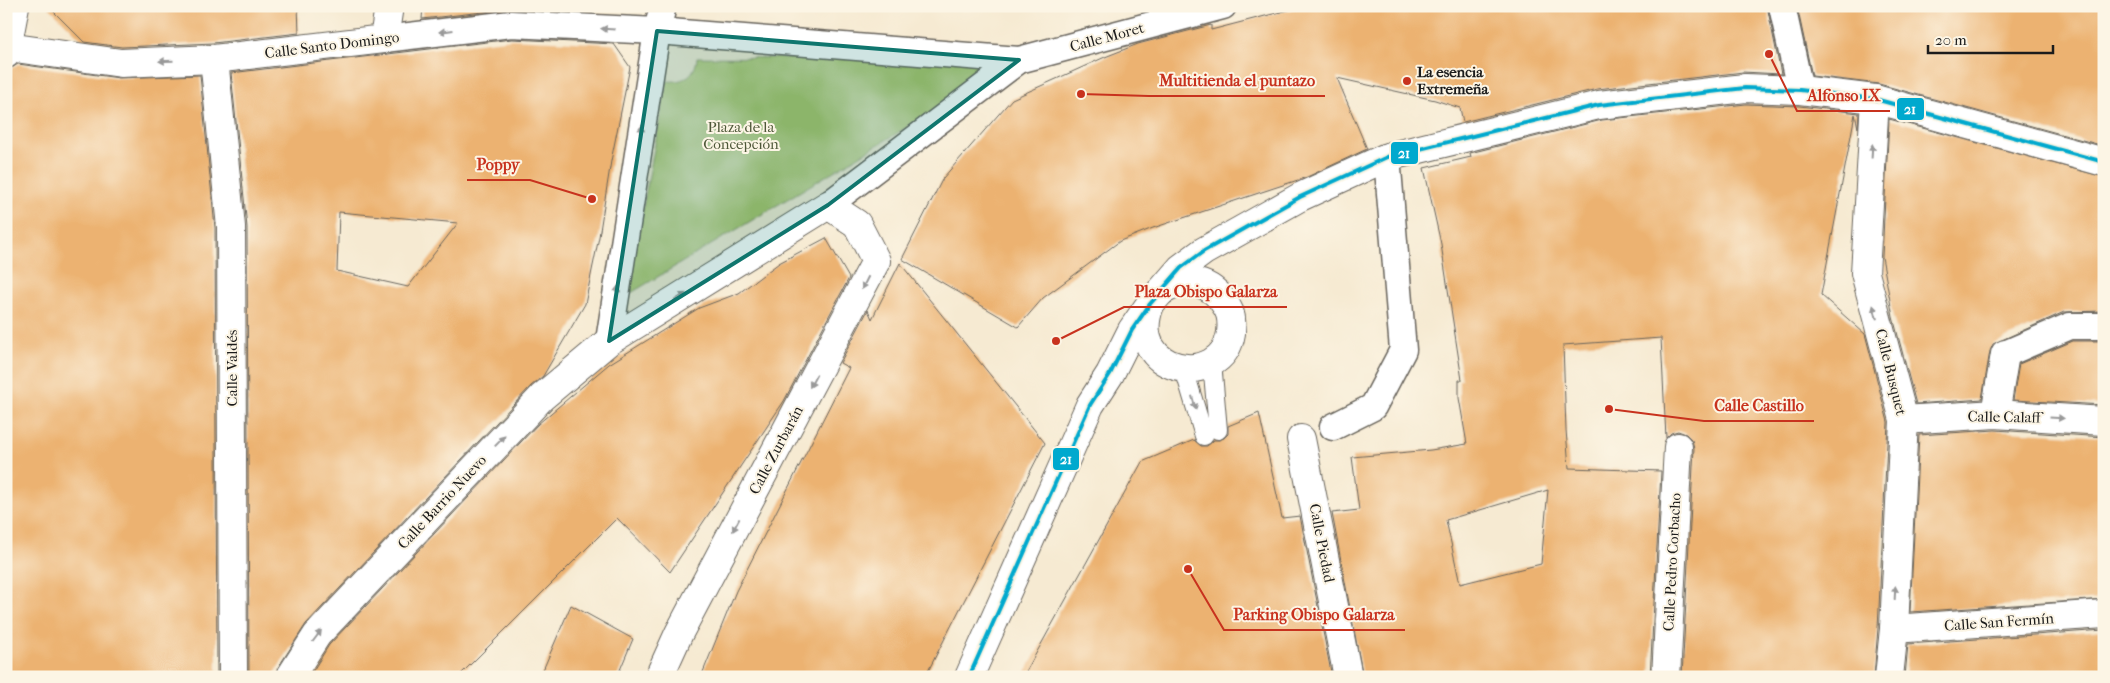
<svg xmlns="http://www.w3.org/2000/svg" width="2110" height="683" font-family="'IM FELL French Canon',serif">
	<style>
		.green { fill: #acc56b; stroke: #647044 }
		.building { fill: #ecb271; fill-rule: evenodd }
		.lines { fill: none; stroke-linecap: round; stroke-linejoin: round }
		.service-casing { stroke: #68645c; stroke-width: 20 }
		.pedestrian-casing { stroke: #68645c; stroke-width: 29 }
		.minor-casing { stroke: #68645c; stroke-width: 30 }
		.service { stroke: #fff; stroke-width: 18 }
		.pedestrian { stroke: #fff; stroke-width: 26 }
		.minor { stroke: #fff; stroke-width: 28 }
		.bus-1-casing { stroke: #fcf5e5; stroke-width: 8 }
		.bus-1 { stroke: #00a9ce; stroke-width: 4 }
		.oneway { fill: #999 }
		.marked { fill: #0f766e; fill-opacity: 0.2; stroke: #0f766e; stroke-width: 4; stroke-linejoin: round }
		.poi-dot { fill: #c8321e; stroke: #fcf5e5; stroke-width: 2 }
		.labels { text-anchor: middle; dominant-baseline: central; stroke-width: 4; stroke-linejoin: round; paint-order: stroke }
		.street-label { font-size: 15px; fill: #1c1c1c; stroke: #fcf5e5 }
		.poi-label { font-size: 15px; font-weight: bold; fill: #1c1c1c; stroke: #fcf5e5; text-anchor: start }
		.park-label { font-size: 15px; fill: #4e5738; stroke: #fcf5e5 }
		.leader { fill: none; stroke: #c8321e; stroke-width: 2 }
		.callout-dot { fill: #c8321e; stroke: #fcf5e5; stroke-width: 2 }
		.callout-label { font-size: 16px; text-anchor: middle; font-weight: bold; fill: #c8321e; stroke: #fcf5e5; stroke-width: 4; stroke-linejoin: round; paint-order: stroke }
		.line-badge { stroke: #fcf5e5; stroke-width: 2 }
		.badge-label { font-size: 14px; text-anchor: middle; font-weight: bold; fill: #fff }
	</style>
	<rect width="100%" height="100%" fill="#fcf5e5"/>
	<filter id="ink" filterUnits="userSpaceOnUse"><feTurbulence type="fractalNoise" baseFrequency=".02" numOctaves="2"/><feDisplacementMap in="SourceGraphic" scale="10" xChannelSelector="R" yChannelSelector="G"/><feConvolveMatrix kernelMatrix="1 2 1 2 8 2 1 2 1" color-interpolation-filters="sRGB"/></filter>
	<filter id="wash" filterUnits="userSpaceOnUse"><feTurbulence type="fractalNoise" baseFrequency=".0096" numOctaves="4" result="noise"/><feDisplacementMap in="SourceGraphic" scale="20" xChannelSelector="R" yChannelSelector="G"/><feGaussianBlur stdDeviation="1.12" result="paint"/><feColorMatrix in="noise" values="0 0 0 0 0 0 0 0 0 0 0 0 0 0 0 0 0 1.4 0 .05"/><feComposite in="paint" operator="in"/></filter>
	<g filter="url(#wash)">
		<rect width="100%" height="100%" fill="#f6ead2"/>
		<path class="green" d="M697,57l322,3 -393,236 41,-215c17,2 29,-7 30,-24z"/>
		<g id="blocks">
			<g class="building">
				<path d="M48,6h250l1,27 -86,10 -91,4 -38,-5z"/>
				<path d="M423,6h165l5,7 -84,-4 -87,10z"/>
				<path d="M1304,6h463l14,68 -38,-2 -146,17 -134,33 -3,-14 -25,-8 -98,-22 30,71 -60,28 -154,51 -33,13 -77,57 -25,29 -116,-68 41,-81 69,-79 93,-42 33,-13 73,-19v5z"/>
				<path d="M1797,6h307v140l-225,-62 -67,-8z"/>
				<path d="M512,39l102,5 16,23 -19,94 -12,76 -14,67 -42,72 -12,10 -225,238 -29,45 -3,8h-25l-2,-450 -16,-154zM339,212l119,11 -50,64 -71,-16z"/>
				<path d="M18,64l101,14 81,-3 15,153 2,449h-211v-590l4,-18z"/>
				<path d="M1746,104l53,2 60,7 -1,15 -3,-14 -34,181 44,39 23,88 -10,206 -4,49h-192l12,-229 -2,-8 -6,-6 -8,-3 -7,2 -5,5 -5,-100 -98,7 3,85 3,38 92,3 -11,206h-287l-31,-164 27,-3 -7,-53 79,-7 36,-6 -8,-46v-18h3l-21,-136 -17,-76 47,-11 -1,-4 132,-33zM1548,490l-7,74 -81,20 -14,-64z"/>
				<path d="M1889,119l215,58v134l-40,1 -71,32 -3,7 -8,48 -66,5 -23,-87 -11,-60z"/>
				<path d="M826,238l23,40 -65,123 -114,171 -53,-54 -159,159h-149l20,-32 209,-221 71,-60 90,-56 40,-15 40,-30z"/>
				<path d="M900,263l145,180 -120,234h-224l35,-86 113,-223 -9,-5 28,-53 4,9z"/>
				<path d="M2073,341h31v64l-91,-5 6,-36z"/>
				<path d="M1259,413l23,105 18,-2 32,161h-309l119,-215 52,-22 7,6h6l7,-6h5l5,-2 4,-4v-8z"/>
				<path d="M1995,430l109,7v162l-194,13 9,-177z"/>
				<path d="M571,605l62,34 -16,38h-77z"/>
				<path d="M2104,630v47h-199l3,-33z"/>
			</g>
		</g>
	</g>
	<g filter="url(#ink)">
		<use href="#blocks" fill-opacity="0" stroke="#68645c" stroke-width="1"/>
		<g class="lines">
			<g class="service-casing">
				<g id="service">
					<path d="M1212,362l6,68"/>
					<path d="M1184,369l20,67"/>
				</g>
			</g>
			<g class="pedestrian-casing">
				<g id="pedestrian">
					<path d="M1782,6l18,84"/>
					<path d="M384,39l127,-15 146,7 362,29 204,-54"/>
					<path d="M828,205l191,-145"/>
					<path d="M609,341l48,-310 6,-25"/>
					<path d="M2005,354l65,-28h34"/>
					<path d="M1333,427l40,-20 30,-57 -16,-193"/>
				</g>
			</g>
			<g class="minor-casing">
				<g id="minor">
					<path d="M8,47l113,16 93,-4 170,-20 5,-33"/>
					<path d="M6,54l9,-48"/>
					<path d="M214,59l17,168 2,450"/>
					<path d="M1875,99l-10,174 39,147 -10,209 -5,48"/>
					<path d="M1150,305c-26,69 72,86 81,28 1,-8 1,-18 -4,-26 -16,-28 -41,-31 -67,-15"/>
					<path d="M1995,414l10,-60"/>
					<path d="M1904,420l91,-6 109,7"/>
					<path d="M1301,439l47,238"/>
					<path d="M1894,629l210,-15"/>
					<path d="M290,677l27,-42 225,-238 67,-56 219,-136 29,19 19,37 -197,372 -20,44"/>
					<path d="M969,677l121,-272 20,-31 22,-44 18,-26 31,-36 23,-17 96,-54 87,-40 212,-52 146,-17 55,2 75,9 229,63"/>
					<path d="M1666,677l12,-230"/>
				</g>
			</g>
			<use href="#service" class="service"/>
			<use href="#pedestrian" class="pedestrian"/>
			<use href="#minor" class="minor"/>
			<g class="bus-1-casing">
				<path id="bus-1" d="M969,677l121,-272 20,-31 22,-44 18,-26 31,-36 23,-17 96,-54 87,-40 212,-52 146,-17 55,2 75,9 229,63"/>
			</g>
			<use href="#bus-1" class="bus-1"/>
		</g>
		<defs><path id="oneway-solid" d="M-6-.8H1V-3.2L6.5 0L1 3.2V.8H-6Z" transform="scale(1.25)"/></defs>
		<g class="oneway">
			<use href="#oneway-solid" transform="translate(608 29) rotate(-177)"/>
			<use href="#oneway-solid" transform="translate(446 31) rotate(173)"/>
			<use href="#oneway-solid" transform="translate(166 61) rotate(178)"/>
			<use href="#oneway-solid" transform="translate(641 132) rotate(-81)"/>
			<use href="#oneway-solid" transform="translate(1872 151) rotate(-87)"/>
			<use href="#oneway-solid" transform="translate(865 283) rotate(117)"/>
			<use href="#oneway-solid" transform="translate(617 293) rotate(-81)"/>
			<use href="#oneway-solid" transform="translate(680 297) rotate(-32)"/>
			<use href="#oneway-solid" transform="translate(1875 312) rotate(-105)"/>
			<use href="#oneway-solid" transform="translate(813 381) rotate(118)"/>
			<use href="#oneway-solid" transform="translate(1194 403) rotate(74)"/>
			<use href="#oneway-solid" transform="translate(2057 418) rotate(4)"/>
			<use href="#oneway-solid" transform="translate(500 441) rotate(-46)"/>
			<use href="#oneway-solid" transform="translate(736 525) rotate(118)"/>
			<use href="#oneway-solid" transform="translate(1895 593) rotate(-87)"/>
			<use href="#oneway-solid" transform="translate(317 636) rotate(-53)"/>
		</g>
	</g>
	<path class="marked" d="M657,31l362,29 -191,145 -219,136z"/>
	<circle class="poi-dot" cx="1407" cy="81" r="5"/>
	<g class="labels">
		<g class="street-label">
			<text transform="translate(1107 37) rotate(-15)">Calle Moret</text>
			<text transform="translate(332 45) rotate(-7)">Calle Santo Domingo</text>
			<text transform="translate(232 368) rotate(-90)">Calle Valdés</text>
			<text transform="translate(1891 372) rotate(76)">Calle Busquet</text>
			<text transform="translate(2004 417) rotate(1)">Calle Calaff</text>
			<text transform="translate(776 450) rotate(-62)">Calle Zurbarán</text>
			<text transform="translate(442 502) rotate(-47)">Calle Barrio Nuevo</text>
			<text transform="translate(1322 543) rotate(79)">Calle Piedad</text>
			<text transform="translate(1672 562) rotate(-87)">Calle Pedro Corbacho</text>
			<text transform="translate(1999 622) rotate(-4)">Calle San Fermín</text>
		</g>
		<g class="poi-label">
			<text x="1417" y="72">La esencia<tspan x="1417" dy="17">Extremeña</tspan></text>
		</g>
		<g class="park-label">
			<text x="741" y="127">Plaza de la<tspan x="741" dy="17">Concepción</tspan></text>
		</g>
	</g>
	<path class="leader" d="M1081 94L1149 96H1325M1769 54L1797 111H1890M592 199L530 180H467M1056 341L1124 307H1287M1609 409L1704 421H1814M1188 569L1224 630H1405"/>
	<g class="callout-dot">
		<circle cx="1081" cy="94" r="5"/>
		<circle cx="1769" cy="54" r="5"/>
		<circle cx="592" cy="199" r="5"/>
		<circle cx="1056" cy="341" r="5"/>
		<circle cx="1609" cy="409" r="5"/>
		<circle cx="1188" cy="569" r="5"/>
	</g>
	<g class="callout-label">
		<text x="1237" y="86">Multitienda el puntazo</text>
		<text x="1844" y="101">Alfonso IX</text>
		<text x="498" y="170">Poppy</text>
		<text x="1206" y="297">Plaza Obispo Galarza</text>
		<text x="1759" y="411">Calle Castillo</text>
		<text x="1314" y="620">Parking Obispo Galarza</text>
	</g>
	<g class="line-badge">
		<rect x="1896" y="97" width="29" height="24" rx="5" fill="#00a9ce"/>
		<rect x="1390" y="141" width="29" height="24" rx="5" fill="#00a9ce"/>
		<rect x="1052" y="447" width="28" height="24" rx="5" fill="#00a9ce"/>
	</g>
	<g class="badge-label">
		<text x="1910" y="114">21</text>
		<text x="1404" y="158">21</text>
		<text x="1066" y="464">21</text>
	</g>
	<rect width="2110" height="683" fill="none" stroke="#fcf5e5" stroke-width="25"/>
	<path d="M1928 45v8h125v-8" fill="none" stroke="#1c1c1c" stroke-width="2.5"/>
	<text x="1935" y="45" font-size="15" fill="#1c1c1c" stroke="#fcf5e5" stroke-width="4" paint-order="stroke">20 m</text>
</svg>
